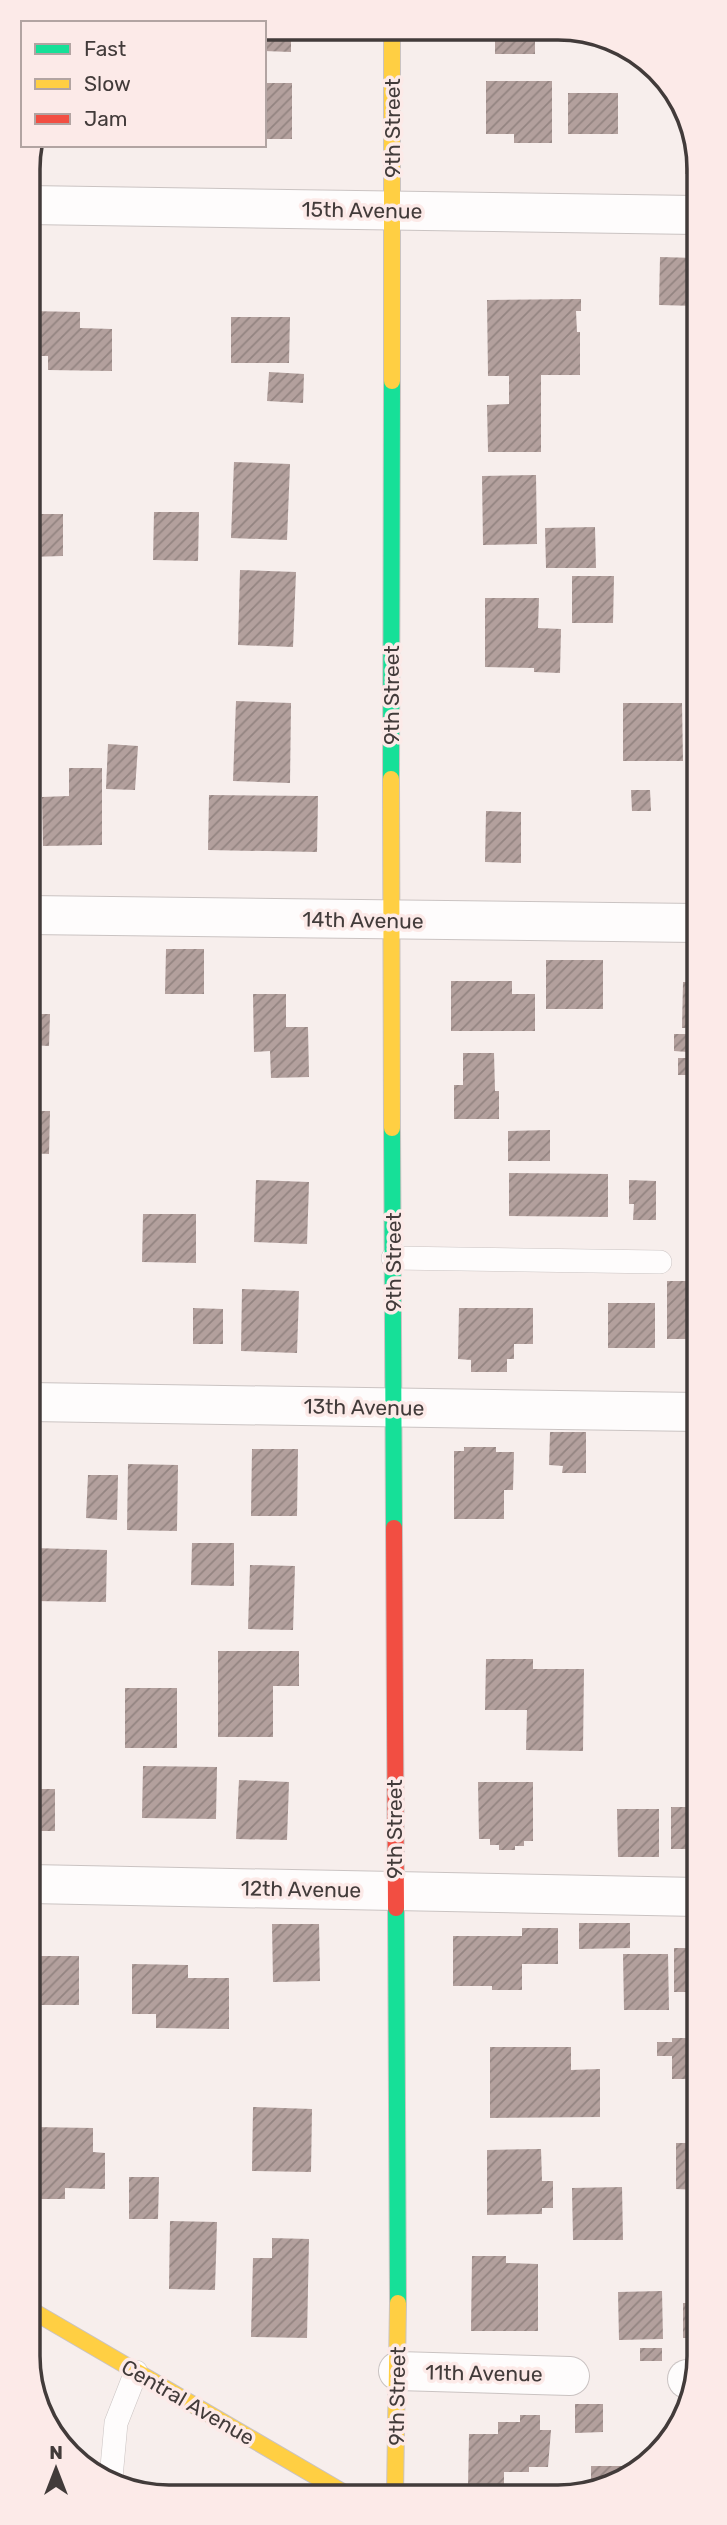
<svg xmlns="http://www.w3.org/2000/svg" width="727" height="2525" font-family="Rubik,sans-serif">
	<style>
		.building { fill: url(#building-hatch) }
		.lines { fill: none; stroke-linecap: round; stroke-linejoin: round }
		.lane-casing { stroke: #cac3c2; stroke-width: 24 }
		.street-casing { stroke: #cac3c2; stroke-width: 40 }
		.fast-casing { stroke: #cac3c2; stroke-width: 18 }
		.slow-casing { stroke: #cac3c2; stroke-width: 18 }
		.jam-casing { stroke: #cac3c2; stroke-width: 18 }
		.lane { stroke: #fefcfc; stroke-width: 23 }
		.street { stroke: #fefcfc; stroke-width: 38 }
		.fast { stroke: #16e098; stroke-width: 16 }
		.slow { stroke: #ffcf43; stroke-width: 16 }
		.jam { stroke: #f24e42; stroke-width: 16 }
		.labels { text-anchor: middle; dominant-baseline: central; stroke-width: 7; stroke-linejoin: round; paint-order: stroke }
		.street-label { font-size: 21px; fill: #423b3a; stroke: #fceae8 }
		.rim { fill: none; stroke: #423b3a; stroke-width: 3.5 }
	</style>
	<defs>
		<pattern id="building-hatch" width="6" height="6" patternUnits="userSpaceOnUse" patternTransform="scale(1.75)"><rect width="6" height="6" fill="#b3a09d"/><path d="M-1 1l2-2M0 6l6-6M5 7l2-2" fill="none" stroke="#938481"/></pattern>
	</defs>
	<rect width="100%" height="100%" fill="#f7eeec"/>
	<g class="building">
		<path d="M264,29h27v23l-27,-1z"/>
		<rect x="495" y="30" width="40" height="24"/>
		<path d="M486,81h66v62h-38v-9h-28z"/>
		<rect x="264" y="83" width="28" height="56"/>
		<rect x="568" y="93" width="50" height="41"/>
		<path d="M685,135h7l4,7v32h-11z"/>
		<path d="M660,257l36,1 1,48 -38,-1z"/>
		<path d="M581,299v12h-5l1,21h3v43h-39v77h-53l-1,-47 22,-1v-28h-21l-1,-76z"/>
		<path d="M28,311l52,1v16l32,1v42l-64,-1v-14h-20z"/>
		<path d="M231,317h59l-1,46h-58z"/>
		<path d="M269,372l35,2 -1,29 -36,-2z"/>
		<path d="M234,462l56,2 -3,76 -56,-2z"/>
		<path d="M536,475l1,69 -54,1 -1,-69z"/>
		<path d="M154,512h45l-1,49 -45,-1z"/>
		<path d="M29,514h34v42l-34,1z"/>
		<path d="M595,527l1,41h-50l-1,-40z"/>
		<path d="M240,570l56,2 -3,75 -55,-2z"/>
		<path d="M572,576h42l-1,47h-41z"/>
		<path d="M485,598h54l-1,30 23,1 -1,44 -26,-1v-4l-49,-1z"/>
		<path d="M236,701l55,2 -1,80 -57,-2z"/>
		<path d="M623,703h59l1,58h-60z"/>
		<path d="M108,744l30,2 -3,44 -29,-1z"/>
		<path d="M69,768h33v77l-59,1 -1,-49 27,-1z"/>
		<path d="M631,790h19l1,21h-19z"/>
		<path d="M209,795l109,1 -1,56 -109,-2z"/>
		<path d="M486,811l35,1v51l-36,-1z"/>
		<path d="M166,949h38v45h-39z"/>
		<rect x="546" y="960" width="57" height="49"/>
		<path d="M451,981h61v13h23v37h-84z"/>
		<path d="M683,982h14v46h-15z"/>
		<path d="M253,994h33v33h22l1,50 -38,1 -1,-27 -16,1z"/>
		<path d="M29,1014h21l-1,32 -20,-1z"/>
		<path d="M674,1034h14v18l-14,-1z"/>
		<path d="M463,1053h31l1,38h4v28h-45v-34h9z"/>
		<rect x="678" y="1058" width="17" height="17"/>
		<path d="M29,1111h21l-1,43 -20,-1z"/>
		<path d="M550,1130v31h-42v-30z"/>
		<path d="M509,1173l99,1v43l-99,-1z"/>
		<path d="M256,1180l53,2 -2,62 -53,-2z"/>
		<path d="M629,1180l27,1v39h-23l1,-16h-5z"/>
		<path d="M143,1214h53v49l-54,-1z"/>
		<rect x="667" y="1281" width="31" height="58"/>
		<path d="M242,1289l57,2 -2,62 -56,-2z"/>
		<rect x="608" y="1303" width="47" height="45"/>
		<path d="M193,1308l30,1v35h-30z"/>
		<path d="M459,1308h74v36h-19v15h-7v13h-36v-12l-13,-1z"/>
		<path d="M550,1432h36v41h-24l1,-7 -14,-1z"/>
		<path d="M464,1447h32v5h18l-1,38h-9v29h-50v-68h10z"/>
		<path d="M252,1449h46l-1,67h-46z"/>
		<path d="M128,1464l50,1 -1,66 -50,-1z"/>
		<path d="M88,1475h30l-1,45 -31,-2z"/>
		<path d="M192,1543h42v43l-43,-1z"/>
		<path d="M33,1548l74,2 -1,52 -74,-1z"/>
		<path d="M250,1565l45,1 -2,64 -45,-1z"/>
		<path d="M218,1651h81v35h-26v51h-55z"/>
		<path d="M486,1659h47v10h51l-1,82 -57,-1 1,-40h-42z"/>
		<rect x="125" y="1688" width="52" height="60"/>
		<path d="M30,1699l11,1 -2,49 -9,-1z"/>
		<path d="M143,1766l74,1 -1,52 -74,-1z"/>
		<path d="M239,1780l50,2 -2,58 -51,-1z"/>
		<path d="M478,1782h55v59h-9v5h-9v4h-16v-5h-9v-6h-11z"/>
		<rect x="30" y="1789" width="25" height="42"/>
		<rect x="671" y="1807" width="27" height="42"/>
		<path d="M617,1809h42v48h-41z"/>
		<path d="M579,1923h51v25l-51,1z"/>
		<path d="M272,1924h47l1,57 -47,1z"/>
		<path d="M522,1928h36v36h-36v26h-30v-4h-39v-50h69z"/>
		<rect x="674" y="1948" width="24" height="44"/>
		<path d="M623,1954h45l1,56h-45z"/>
		<rect x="30" y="1956" width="49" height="49"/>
		<path d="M132,1964l56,1v13h41v51l-73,-1v-14h-24z"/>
		<path d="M672,2038h26v41h-26v-23h-15v-14h15z"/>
		<path d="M490,2047h81v23l29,-1v48l-110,1z"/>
		<path d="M253,2107l59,2 -1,63 -59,-1z"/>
		<path d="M33,2127l60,1v24l12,1v36l-40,-1v11h-34z"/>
		<path d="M676,2143h22l1,47 -23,-1z"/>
		<path d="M541,2149l1,32h11v27h-11v6l-55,1v-65z"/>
		<path d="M129,2177h30l-1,42h-29z"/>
		<path d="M622,2187l1,53h-50l-1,-52z"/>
		<path d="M170,2221l47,1 -2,68 -46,-1z"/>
		<path d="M272,2238l37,1 -2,99 -56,-1 2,-79h19z"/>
		<path d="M472,2256h34v7l32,1v67h-67z"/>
		<path d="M662,2291l1,48 -44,1 -1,-48z"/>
		<rect x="683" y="2303" width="16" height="35"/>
		<rect x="640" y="2348" width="22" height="13"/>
		<path d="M575,2404h28v28l-28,1z"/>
		<path d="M520,2415h20v15h11l-3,37h-19v5h-25v15h-36l1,-53h29v-12h22z"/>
		<path d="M591,2466h36v4l-36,20z"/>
	</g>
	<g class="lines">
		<g class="lane-casing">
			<g id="lane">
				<path d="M393,1258l267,4"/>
				<path d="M111,2478l5,-55 20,-51"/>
			</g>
		</g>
		<g class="street-casing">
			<g id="street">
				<path d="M28,205l668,10"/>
				<path d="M29,915l668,8"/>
				<path d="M30,1402l668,10"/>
				<path d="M30,1884l668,13"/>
				<path d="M398,2371l172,5"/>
				<path d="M687,2379h6"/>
			</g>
		</g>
		<g class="fast-casing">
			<g id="fast">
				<path d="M391,779l1,-398"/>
				<path d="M392,1128l2,400"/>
				<path d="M396,1908l2,395"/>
			</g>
		</g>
		<g class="slow-casing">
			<g id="slow">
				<path d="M392,381v-351"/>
				<path d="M391,779l1,349"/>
				<path d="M31,2310l315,184"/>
				<path d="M395,2494l3,-191"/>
			</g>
		</g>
		<g class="jam-casing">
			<path id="jam" d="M394,1528l2,380"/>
		</g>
		<use href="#lane" class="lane"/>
		<use href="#street" class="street"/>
		<use href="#fast" class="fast"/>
		<use href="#slow" class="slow"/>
		<use href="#jam" class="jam"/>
	</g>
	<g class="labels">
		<g class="street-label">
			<text transform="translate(392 128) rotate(-90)">9th Street</text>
			<text transform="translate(362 210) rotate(1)">15th Avenue</text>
			<text transform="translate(391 695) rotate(-90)">9th Street</text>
			<text transform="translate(363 920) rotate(1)">14th Avenue</text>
			<text transform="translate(393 1262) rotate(-90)">9th Street</text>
			<text transform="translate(364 1407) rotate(1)">13th Avenue</text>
			<text transform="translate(394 1829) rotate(-90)">9th Street</text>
			<text transform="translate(301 1889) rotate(1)">12th Avenue</text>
			<text transform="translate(484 2373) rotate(1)">11th Avenue</text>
			<text transform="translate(397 2396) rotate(-89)">9th Street</text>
			<text transform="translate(188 2402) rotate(30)">Central Avenue</text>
		</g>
	</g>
	<path d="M0 0H727V2525H0ZM169 40H558A129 129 0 0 1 687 169V2356A129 129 0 0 1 558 2485H169A129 129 0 0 1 40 2356V169A129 129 0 0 1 169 40Z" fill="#fceae8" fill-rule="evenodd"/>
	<path class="rim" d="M169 40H558A129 129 0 0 1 687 169V2356A129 129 0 0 1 558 2485H169A129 129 0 0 1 40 2356V169A129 129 0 0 1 169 40Z"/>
	<rect x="21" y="21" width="245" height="126" fill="#fceae8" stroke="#b2a4a2" stroke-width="2"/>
	<rect x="35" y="44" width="35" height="10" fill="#16e098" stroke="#b2a4a2" stroke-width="2"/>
	<text x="84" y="56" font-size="21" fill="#423b3a">Fast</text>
	<rect x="35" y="79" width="35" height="10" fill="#ffcf43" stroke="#b2a4a2" stroke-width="2"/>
	<text x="84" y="91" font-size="21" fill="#423b3a">Slow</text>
	<rect x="35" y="114" width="35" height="10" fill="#f24e42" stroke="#b2a4a2" stroke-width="2"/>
	<text x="84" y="126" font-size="21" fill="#423b3a">Jam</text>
	<g transform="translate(56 2469)" stroke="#fceae8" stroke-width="5" paint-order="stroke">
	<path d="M0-5L12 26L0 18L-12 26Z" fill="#423b3a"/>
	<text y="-10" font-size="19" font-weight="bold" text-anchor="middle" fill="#423b3a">N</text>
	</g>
</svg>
